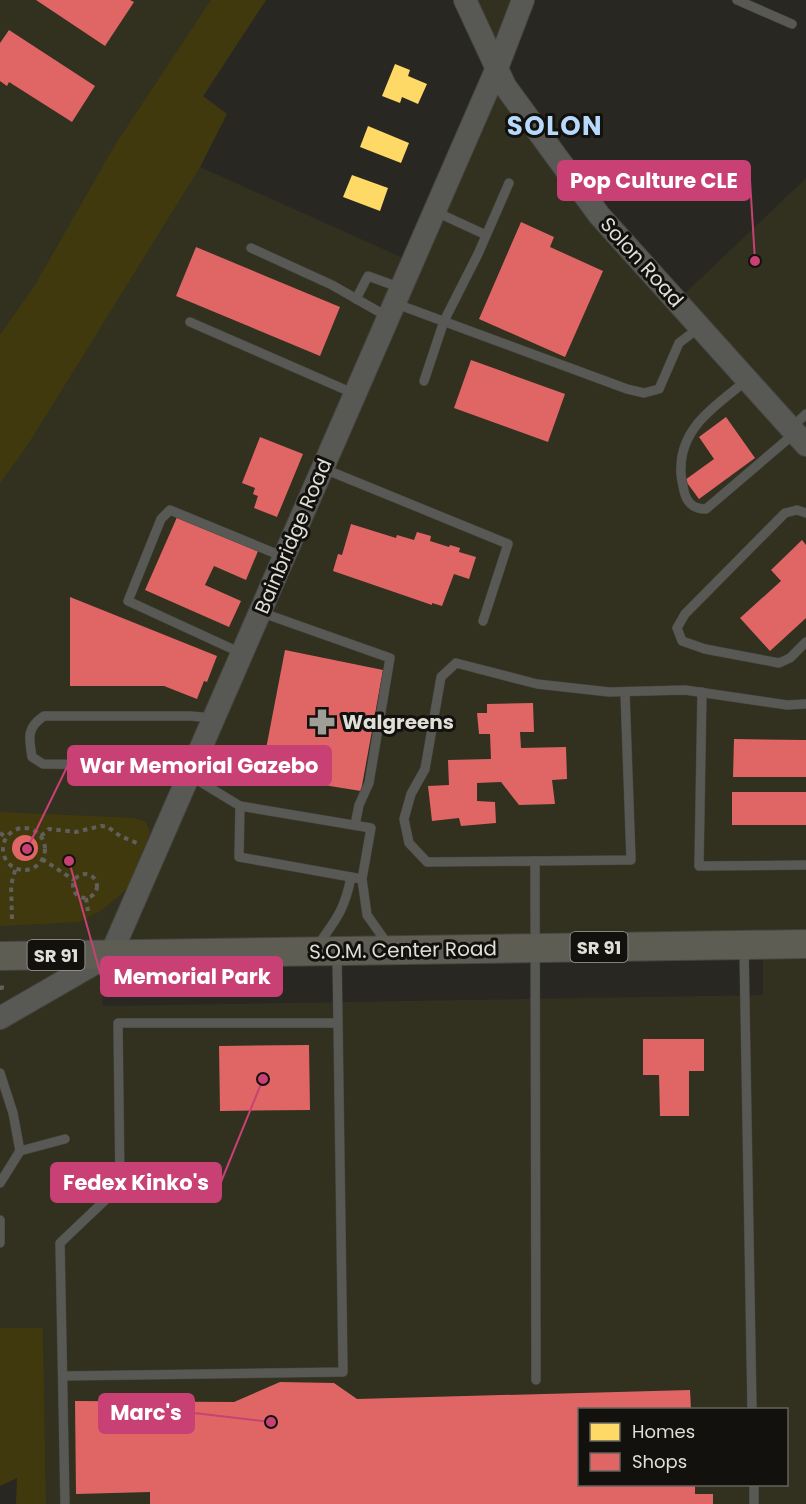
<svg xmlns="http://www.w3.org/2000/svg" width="806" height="1504" font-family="Poppins,sans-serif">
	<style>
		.built { fill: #32301f; fill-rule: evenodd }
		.green { fill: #41390e }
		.homes { fill: #ffd966 }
		.shops { fill: #e06666 }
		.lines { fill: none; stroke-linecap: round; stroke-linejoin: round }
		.service-casing { stroke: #454540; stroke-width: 10 }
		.tertiary-casing { stroke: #454540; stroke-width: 24 }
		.primary-casing { stroke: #454540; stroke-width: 30 }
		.path { stroke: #605f5b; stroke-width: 4; stroke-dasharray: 4.5 4.5; stroke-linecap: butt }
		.service { stroke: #585854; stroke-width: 9 }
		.tertiary { stroke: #585854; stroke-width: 22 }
		.primary { stroke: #5e5d54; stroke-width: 28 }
		.labels { text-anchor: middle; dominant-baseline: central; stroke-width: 6; stroke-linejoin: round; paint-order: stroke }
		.shield { fill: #12110d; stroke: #a2a09a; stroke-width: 1.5 }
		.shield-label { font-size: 18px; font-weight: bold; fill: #dfded7 }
		.street-label { font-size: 20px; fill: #dfded7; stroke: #12110d }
		.poi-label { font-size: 20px; font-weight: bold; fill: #dfded7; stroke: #12110d; text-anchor: start }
		.district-label { font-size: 26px; font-weight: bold; letter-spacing: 1.5px; fill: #b7d9fb; stroke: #12110d }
		.leader { fill: none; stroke: #c84074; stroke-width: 2 }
		.callout-dot { fill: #c84074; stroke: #12110d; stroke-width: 2 }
		.callout { fill: #c84074; stroke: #c84074; stroke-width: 2 }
		.callout-label { font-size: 21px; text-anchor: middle; font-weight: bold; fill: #fff }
	</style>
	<rect width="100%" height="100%" fill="#282721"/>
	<path class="built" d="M0,0h266l-99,152 245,110 84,-194 -31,-68h58l-26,68 180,233 129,-123v1326h-760l-3,-176h-43zM763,945v50l-660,11 -1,-51zM580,1410h206v74h-206z"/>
	<g class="green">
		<path d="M211,0h55l-63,96 24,18 -27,53 -173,279 -27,37v-148l35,-50 80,-140z"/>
		<path d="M0,812l135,6 11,4 4,11 -23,56 -25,21 -23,12 -79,4z"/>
		<path d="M0,1328h43l3,176h-30l1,-26 -17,8z"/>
	</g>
	<g class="homes">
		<path d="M395,64l15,6 -2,6 19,8 -9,20 -16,-7 -2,6 -18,-7z"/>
		<path d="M368,126l41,17 -8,20 -41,-16z"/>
		<path d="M352,175l36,13 -8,23 -37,-14z"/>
	</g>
	<g class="shops">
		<path d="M36,0h94l4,2 -29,44z"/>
		<path d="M9,30l86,56 -23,36 -63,-40 -2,4 -7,-5v-38z"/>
		<path d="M521,222l33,15 -4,10 53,24 -38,86 -86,-38z"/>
		<path d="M196,247l144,60 -20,49 -144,-60z"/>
		<path d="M471,360l94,34 -17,48 -94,-34z"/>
		<path d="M726,417l29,41 -56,41 -14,-19 29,-21 -15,-22z"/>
		<path d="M260,437l43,17 -26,63 -23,-9 4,-12 -5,-2 2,-6 -13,-5z"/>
		<path d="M178,515l80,36 -12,29 -32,-14 -9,19 36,16 -12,26 -84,-37z"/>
		<path d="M351,524l45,14 1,-3 17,5 3,-8 14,4 -1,5 19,6 1,-2 10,3 -1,4 17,5 -7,22 -15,-5 -12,32 -10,-3v2l-99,-34 5,-17 4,1z"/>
		<path d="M802,540l4,5v73l-36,33 -30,-33 41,-37 -10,-11z"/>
		<path d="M70,597l147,59 -10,26 -3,-1 -7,18 -33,-13h-94z"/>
		<path d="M285,650l98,20 -22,121 -100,-16z"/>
		<path d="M533,703l1,29h-14l1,16 45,-1 1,32 -15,1 3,24 -36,1 -18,-23 -24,1v18l18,1 1,21 -35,3 -2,-8 -27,3 -4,-35 21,-1 -1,-25 43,-1 -1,-25h-11l-2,-21h10v-9z"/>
		<path d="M734,739l72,1v37h-73z"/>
		<rect x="732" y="792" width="74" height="33"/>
		<circle cx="25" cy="848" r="13"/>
		<path d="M643,1039h61v32h-15v45h-29l-1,-41h-16z"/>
		<path d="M309,1045l1,65 -90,1 -1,-65z"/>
		<path d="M280,1382l54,1 23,16 333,-9 1,20h-111v74h115v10h18v10h-563v-12l-74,2 -1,-93 159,1z"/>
	</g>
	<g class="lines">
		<g class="service-casing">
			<g id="service">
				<path d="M737,0l55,24"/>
				<path d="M434,211l52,24"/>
				<path d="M251,248l81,37 56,32"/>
				<path d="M356,299l12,-23 33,12"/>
				<path d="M394,303l233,86 17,4 15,-4 20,-46 21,-16"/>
				<path d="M190,322l165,72"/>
				<path d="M747,380c-29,24 -66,46 -66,88 -1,8 2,16 3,23 3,13 10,18 22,18l89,-76"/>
				<path d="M424,381l20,-60 34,-67 31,-71"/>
				<path d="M791,428l15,-14"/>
				<path d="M322,468l186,76 -25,77"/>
				<path d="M806,513l-9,-3 -12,3 -100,101 -8,14 5,13 23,8 74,14 11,-5 16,-16"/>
				<path d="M260,612l130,46 -21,125 -10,22 -4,20"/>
				<path d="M241,653l-113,-52 33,-82 9,-9 114,47"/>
				<path d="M702,692l-3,174 107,-1"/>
				<path d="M190,766l-147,-2 -11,-7c-3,-19 -6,-29 12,-41h146l24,2"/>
				<path d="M189,775l51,31 131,22 -9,51 5,36 22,31"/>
				<path d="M240,806l-1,51 123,22"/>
				<path d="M535,861l96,-1 -6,-168"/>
				<path d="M317,946c19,-26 28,-37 34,-69"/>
				<path d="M744,947l8,463"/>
				<path d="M0,1073l13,40 7,38"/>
				<path d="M0,1183l20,-32 45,-12"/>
				<path d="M0,1220v23"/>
				<path d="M63,1376l280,-4 -6,-419"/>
				<path d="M536,1380l-1,-519 -108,1 -18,-19 -5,-24 7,-25 14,-25 16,-92 15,-14 81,21 72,8 76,-2 102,15 19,-1"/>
				<path d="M754,1484v20"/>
				<path d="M65,1504l-5,-261 60,-57 -2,-163h220"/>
			</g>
		</g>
		<g class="tertiary-casing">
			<g id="tertiary">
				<path d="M465,0l40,86 94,129 207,230"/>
				<path d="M0,1018l111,-64 386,-886 26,-68"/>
			</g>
		</g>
		<g class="primary-casing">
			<path id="primary" d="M0,956l806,-12"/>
		</g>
		<g class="path">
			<circle cx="24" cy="849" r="21"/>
			<path d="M0,833l7,5"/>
			<path d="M41,836l8,-7 27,3 25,-6 7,1 12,9 19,8"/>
			<path d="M42,859l32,21"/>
			<circle cx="85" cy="886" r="12"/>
			<path d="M86,898l2,13"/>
			<path d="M12,919l-1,-34 5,-18"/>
			<path d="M0,988h2v-6"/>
		</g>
		<use href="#service" class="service"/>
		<use href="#tertiary" class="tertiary"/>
		<use href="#primary" class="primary"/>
	</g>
	<defs>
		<g id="pharmacy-bare" transform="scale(2.07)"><path d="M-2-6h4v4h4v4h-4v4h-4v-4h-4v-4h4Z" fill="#9f9e97" stroke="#12110d" stroke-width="2.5" paint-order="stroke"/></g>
	</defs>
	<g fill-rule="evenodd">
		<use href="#pharmacy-bare" x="322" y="722"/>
	</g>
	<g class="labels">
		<g class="shield">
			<rect x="570.5" y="932" width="57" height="30" rx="4.5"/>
			<rect x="27.5" y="940" width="57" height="30" rx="4.5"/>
		</g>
		<g class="shield-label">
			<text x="599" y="947">SR 91</text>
			<text x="56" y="955">SR 91</text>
		</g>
		<g class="street-label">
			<text transform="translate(642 262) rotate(48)">Solon Road</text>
			<text transform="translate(293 536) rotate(-67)">Bainbridge Road</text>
			<text transform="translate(403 950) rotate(-1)">S.O.M. Center Road</text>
		</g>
		<g class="poi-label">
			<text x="342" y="722">Walgreens</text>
		</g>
		<g class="district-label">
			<text x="555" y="126">SOLON</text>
		</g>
	</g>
	<path class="leader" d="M755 261L750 180M27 849L68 765M69 861L101 976M263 1079L221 1182M271 1422L194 1413"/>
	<g class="callout-dot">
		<circle cx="755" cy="261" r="6"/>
		<circle cx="27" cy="849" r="6"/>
		<circle cx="69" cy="861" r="6"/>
		<circle cx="263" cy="1079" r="6"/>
		<circle cx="271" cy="1422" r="6"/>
	</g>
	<g class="callout">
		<rect x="558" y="161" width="192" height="39" rx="6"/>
		<rect x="68" y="746" width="263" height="39" rx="6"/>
		<rect x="101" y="957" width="181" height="39" rx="6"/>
		<rect x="51" y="1163" width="170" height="39" rx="6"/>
		<rect x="99" y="1394" width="95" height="39" rx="6"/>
	</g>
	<g class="callout-label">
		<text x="654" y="188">Pop Culture CLE</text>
		<text x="199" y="773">War Memorial Gazebo</text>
		<text x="192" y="984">Memorial Park</text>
		<text x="136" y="1190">Fedex Kinko's</text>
		<text x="146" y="1420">Marc's</text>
	</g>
	<rect x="578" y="1408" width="210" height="78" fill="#12110d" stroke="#64635e" stroke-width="1.5"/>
	<rect x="590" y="1423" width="30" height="18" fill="#ffd966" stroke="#64635e" stroke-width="1.5"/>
	<text x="632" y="1438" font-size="18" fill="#dfded7">Homes</text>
	<rect x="590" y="1453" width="30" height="18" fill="#e06666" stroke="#64635e" stroke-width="1.5"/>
	<text x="632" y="1468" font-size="18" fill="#dfded7">Shops</text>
</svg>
